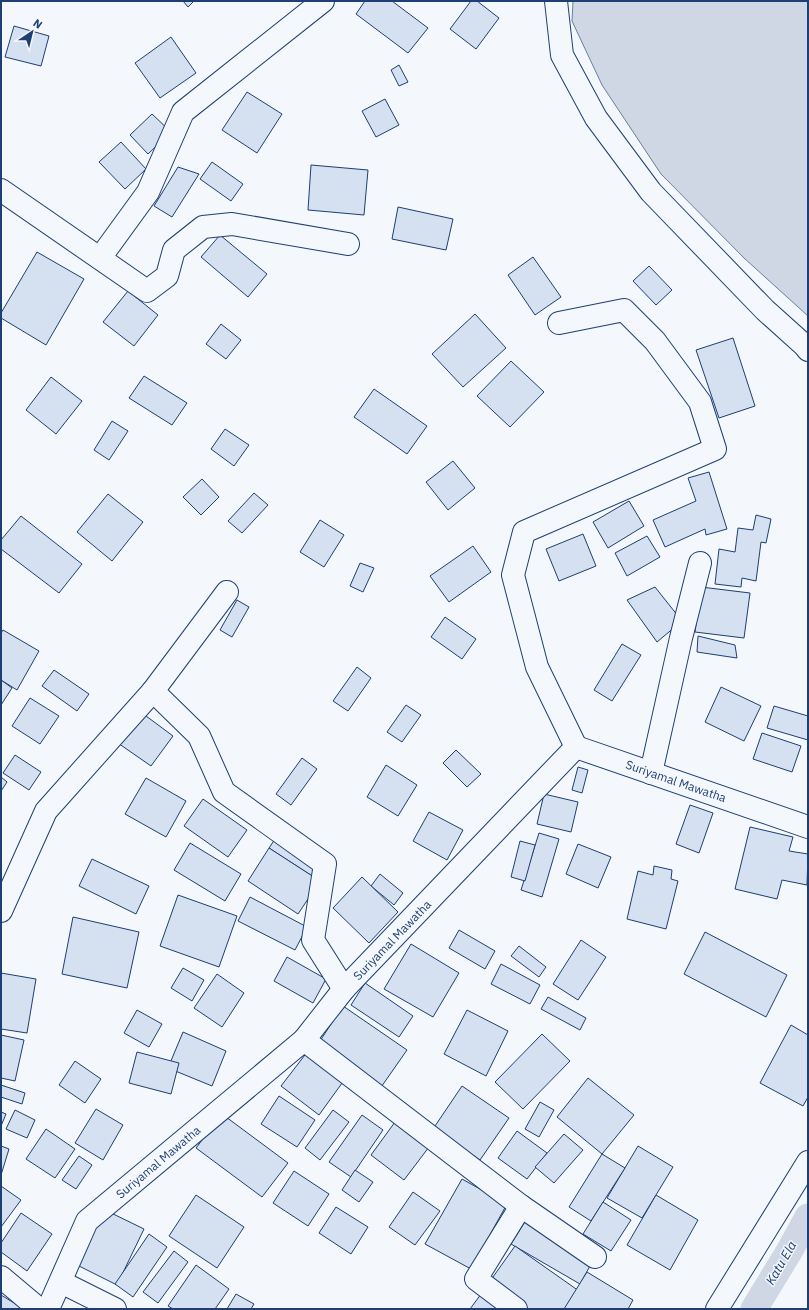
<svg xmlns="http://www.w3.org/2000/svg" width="809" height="1310" font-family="'IBM Plex Sans',sans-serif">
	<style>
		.water { fill: #cfd7e4; stroke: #687fa3 }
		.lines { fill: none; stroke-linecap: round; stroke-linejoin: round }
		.canal { stroke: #cfd7e4; stroke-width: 27 }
		.building { fill: #d5e0f0; stroke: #1d3f73 }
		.minor-casing { stroke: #1d3f73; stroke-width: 24 }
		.minor { stroke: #f4f7fb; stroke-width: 22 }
		.labels { text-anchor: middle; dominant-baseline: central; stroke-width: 3; stroke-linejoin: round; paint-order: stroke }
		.street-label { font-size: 12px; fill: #1d3f73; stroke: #f4f7fb }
		.water-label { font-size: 13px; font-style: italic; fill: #1d3f73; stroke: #f4f7fb }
	</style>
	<rect width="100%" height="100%" fill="#f4f7fb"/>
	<path class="water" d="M573,1h235v315l-64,-58 -83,-84 -59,-89 -30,-64z"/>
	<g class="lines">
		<path class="canal" d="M754,1309l36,-59 18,-33"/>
	</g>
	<g class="building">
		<path d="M183,1h11l-6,6z"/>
		<path d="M365,1h27l36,27 -20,25 -52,-39z"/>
		<path d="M471,1h6l22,17 -23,31 -26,-20z"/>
		<path d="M14,26l35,10 -8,30 -36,-9z"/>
		<path d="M171,37l25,36 -36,25 -25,-35z"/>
		<path d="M399,65l9,17 -9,4 -8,-16z"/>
		<path d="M247,92l35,22 -25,39 -35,-23z"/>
		<path d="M385,99l14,26 -23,12 -14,-26z"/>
		<path d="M152,114l19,18 -23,22 -18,-19z"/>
		<path d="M121,142l25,27 -21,20 -26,-27z"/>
		<path d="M212,162l31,22 -12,17 -31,-22z"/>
		<path d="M311,165l57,5 -4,45 -56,-5z"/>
		<path d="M178,167l21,7 -27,43 -18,-11z"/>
		<path d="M398,207l55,12 -7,31 -54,-11z"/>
		<path d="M220,235l47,39 -19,23 -47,-40z"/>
		<path d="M37,252l47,27 -38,66 -45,-27v-5z"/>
		<path d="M533,257l28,40 -26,18 -27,-40z"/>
		<path d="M649,266l23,24 -16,15 -23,-24z"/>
		<path d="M128,291l30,24 -24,31 -31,-24z"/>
		<path d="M475,314l31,34 -43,39 -31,-33z"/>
		<path d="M221,324l20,16 -15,19 -20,-15z"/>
		<path d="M733,338l22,68 -36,12 -23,-68z"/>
		<path d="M511,361l33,31 -34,35 -33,-31z"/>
		<path d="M144,376l43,27 -15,22 -43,-27z"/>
		<path d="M51,377l31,24 -26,33 -30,-24z"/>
		<path d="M374,389l53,37 -20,28 -53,-37z"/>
		<path d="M112,421l16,10 -19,29 -15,-10z"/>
		<path d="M225,429l24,16 -15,21 -23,-17z"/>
		<path d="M453,461l22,27 -27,22 -22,-28z"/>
		<path d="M709,472l18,57 -21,6 -1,-6 -40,18 -12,-27 43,-19 -8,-23z"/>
		<path d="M202,479l17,18 -18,18 -18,-18z"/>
		<path d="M254,493l14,12 -26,28 -14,-12z"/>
		<path d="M108,494l35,28 -31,39 -35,-29z"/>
		<path d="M629,501l15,25 -36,22 -15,-26z"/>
		<path d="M756,515l15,4 -5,24 -5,-1 -5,39 -14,-3 -1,9 -26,-3 4,-35 16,3 3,-24 15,2z"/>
		<path d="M21,516l61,48 -23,29 -58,-44v-9z"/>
		<path d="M320,520l24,15 -20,32 -24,-15z"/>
		<path d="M583,534l13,32 -37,15 -13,-32z"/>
		<path d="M647,536l13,21 -33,19 -12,-23z"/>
		<path d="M473,546l18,26 -42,30 -19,-26z"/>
		<path d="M360,563l14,5 -11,24 -13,-6z"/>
		<path d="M655,587l27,34 -25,21 -30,-42z"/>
		<path d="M701,587l49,6 -6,45 -49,-6z"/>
		<path d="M237,600l12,7 -17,30 -12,-7z"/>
		<path d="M445,617l31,22 -14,20 -31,-22z"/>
		<path d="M3,630l36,21 -22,39 -16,-10v-47z"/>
		<path d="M698,636l37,9 2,13 -40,-6z"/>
		<path d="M622,644l19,11 -29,46 -18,-11z"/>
		<path d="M357,667l14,11 -23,33 -15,-10z"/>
		<path d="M54,670l35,24 -12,17 -35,-25z"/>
		<path d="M1,680l11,8 -11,17z"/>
		<path d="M721,687l40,19 -17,35 -39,-19z"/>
		<path d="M30,698l29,18 -19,28 -28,-18z"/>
		<path d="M406,705l15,10 -19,27 -15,-10z"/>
		<path d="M774,706l34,10v24l-41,-12z"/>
		<path d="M138,710l35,26 -22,30 -36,-25z"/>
		<path d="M762,733l39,13 -9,26 -39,-13z"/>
		<path d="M456,750l25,24 -14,13 -24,-24z"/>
		<path d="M15,755l26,17 -12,18 -26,-17z"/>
		<path d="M302,758l15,11 -26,36 -15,-11z"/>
		<path d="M386,765l31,20 -19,31 -31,-19z"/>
		<path d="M578,767l10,3 -6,23 -10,-3z"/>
		<path d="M1,777l6,5 -6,9z"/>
		<path d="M146,778l40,23 -20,36 -41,-23z"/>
		<path d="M544,794l34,8 -7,30 -34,-8z"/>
		<path d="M203,799l44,31 -19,27 -44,-31z"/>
		<path d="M690,805l23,8 -14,40 -23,-9z"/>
		<path d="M429,812l34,18 -16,30 -34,-19z"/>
		<path d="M750,827l43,10 -4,14 19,3 -1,31 -25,-5 -5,19 -42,-10z"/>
		<path d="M281,830l51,33 -12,18 -51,-33z"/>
		<path d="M539,833l20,6 -17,58 -21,-7z"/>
		<path d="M520,841l15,4 -10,36 -14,-4z"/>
		<path d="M190,843l51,31 -16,27 -51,-31z"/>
		<path d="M578,844l33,13 -13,31 -32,-14z"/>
		<path d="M269,848l51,33 -22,33 -50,-33z"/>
		<path d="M92,859l57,27 -13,28 -57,-28z"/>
		<path d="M654,866l18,4 -1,9 7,2 -12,48 -39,-10 11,-48 15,4z"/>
		<path d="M380,874l23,19 -9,12 -23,-19z"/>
		<path d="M362,877l36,35 -29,31 -36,-35z"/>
		<path d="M178,895l59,21 -18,51 -59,-21z"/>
		<path d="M250,897l57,30 -12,23 -57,-29z"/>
		<path d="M73,917l66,15 -12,56 -65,-14z"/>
		<path d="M459,930l36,21 -10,18 -36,-21z"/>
		<path d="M705,932l82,43 -21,42 -82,-43z"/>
		<path d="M581,940l25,17 -28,43 -25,-16z"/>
		<path d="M411,944l48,29 -26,44 -49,-28z"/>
		<path d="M519,946l27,21 -7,10 -28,-21z"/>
		<path d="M287,957l39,22 -13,24 -39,-22z"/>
		<path d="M501,964l39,21 -10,19 -39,-20z"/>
		<path d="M183,968l21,12 -12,21 -21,-13z"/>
		<path d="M1,973l35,6 -9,54 -26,-4z"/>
		<path d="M217,974l27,19 -22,34 -28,-19z"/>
		<path d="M365,983l48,33 -14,21 -48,-32z"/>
		<path d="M548,997l38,21 -6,12 -39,-21z"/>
		<path d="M343,1006l64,44 -30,43 -63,-43z"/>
		<path d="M137,1010l25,14 -13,23 -25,-14z"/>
		<path d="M467,1010l41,21 -22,45 -42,-22z"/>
		<path d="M791,1025l17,10v62l-5,9 -43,-23z"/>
		<path d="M183,1032l43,19 -14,35 -44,-18z"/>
		<path d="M542,1034l28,27 -47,48 -28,-27z"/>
		<path d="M1,1035l23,5 -9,41 -14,-3z"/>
		<path d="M308,1051l37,28 -26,36 -38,-29z"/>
		<path d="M137,1052l42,11 -8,31 -42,-11z"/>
		<path d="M75,1061l26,18 -16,24 -26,-18z"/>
		<path d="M588,1078l46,37 -32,39 -45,-37z"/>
		<path d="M1,1085l24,8 -3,11 -21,-7z"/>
		<path d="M462,1086l47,32 -29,42 -47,-31z"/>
		<path d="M279,1096l36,24 -18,27 -36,-23z"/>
		<path d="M540,1102l14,8 -15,27 -14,-8z"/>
		<path d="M96,1109l27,16 -20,35 -28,-17z"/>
		<path d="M15,1110l20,10 -8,18 -21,-9z"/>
		<path d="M333,1110l16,12 -29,38 -15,-12z"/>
		<path d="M1,1112l5,2 -5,12z"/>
		<path d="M222,1114l66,49 -26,34 -66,-49z"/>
		<path d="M362,1115l21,15 -32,47 -22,-15z"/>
		<path d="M395,1122l34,25 -25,33 -33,-25z"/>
		<path d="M46,1129l29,20 -20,29 -29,-19z"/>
		<path d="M517,1131l30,22 -20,26 -29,-21z"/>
		<path d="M564,1134l19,16 -29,33 -19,-16z"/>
		<path d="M1,1146l8,3 -8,26z"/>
		<path d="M638,1146l35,21 -31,51 -35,-20z"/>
		<path d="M602,1154l23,14 -34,53 -22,-14z"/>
		<path d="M79,1156l13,9 -16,24 -14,-9z"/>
		<path d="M355,1170l18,12 -14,20 -17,-12z"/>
		<path d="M294,1171l35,23 -21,32 -35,-23z"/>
		<path d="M462,1179l45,25 -36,65 -46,-25z"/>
		<path d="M1,1186l20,14 -20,27z"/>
		<path d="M413,1192l27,19 -25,34 -26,-18z"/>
		<path d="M196,1195l48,32 -27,41 -48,-32z"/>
		<path d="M656,1195l42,25 -28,50 -43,-25z"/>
		<path d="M603,1202l28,18 -20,31 -28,-17z"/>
		<path d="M336,1207l32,20 -17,27 -32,-21z"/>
		<path d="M103,1209l41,20 -27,56 -42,-21z"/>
		<path d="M21,1213l31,21 -25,37 -26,-19v-9z"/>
		<path d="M528,1217l67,40 -15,27 -69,-40z"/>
		<path d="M149,1234l18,13 -34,50 -18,-13z"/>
		<path d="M515,1246l64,45 -13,18h-41l-37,-25z"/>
		<path d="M174,1251l14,11 -30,41 -15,-11z"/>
		<path d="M196,1265l33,24 -14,20h-42l-5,-3z"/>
		<path d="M587,1272l46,28 -5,9h-64z"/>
		<path d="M484,1290l26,19h-40z"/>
		<path d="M236,1294l18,10 -3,5h-24z"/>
		<path d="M1,1295l23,14h-23z"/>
	</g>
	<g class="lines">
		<g class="minor-casing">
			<g id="minor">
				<path d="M556,1l6,54 34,63 55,74 114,118 39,35 4,5"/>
				<path d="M1,190l146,101 20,-15 7,-26 29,-23 29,-3 116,20"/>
				<path d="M100,258l48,-66 35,-80 140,-111"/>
				<path d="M559,323l65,-13 31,31 45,61 15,47 -191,83 -11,43 24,92 39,80"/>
				<path d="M153,691l46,45 25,56 101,72 -12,76 31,49"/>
				<path d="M651,773l30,-135 19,-75"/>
				<path d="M1,911l45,-100 107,-120 74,-99"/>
				<path d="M304,1040l217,166 74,51"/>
				<path d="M1,1277l38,32"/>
				<path d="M61,1282l54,27"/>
				<path d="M48,1309l39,-88 217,-181 40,-51 232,-242 232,80"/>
				<path d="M516,1309l-40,-30 45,-73"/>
				<path d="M717,1309l91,-147"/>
			</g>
		</g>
		<use href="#minor" class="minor"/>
	</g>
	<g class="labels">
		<g class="street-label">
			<text transform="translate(676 781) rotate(19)">Suriyamal Mawatha</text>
			<text transform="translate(392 940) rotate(-46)">Suriyamal Mawatha</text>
			<text transform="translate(158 1162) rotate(-40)">Suriyamal Mawatha</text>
		</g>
		<g class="water-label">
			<text transform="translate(781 1263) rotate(-60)">Katu Ela</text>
		</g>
	</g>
	<rect width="809" height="1310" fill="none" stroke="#1d3f73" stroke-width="4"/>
	<g transform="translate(32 32) rotate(35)" stroke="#f4f7fb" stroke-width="3" paint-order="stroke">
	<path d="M0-3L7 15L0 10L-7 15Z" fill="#1d3f73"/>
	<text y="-6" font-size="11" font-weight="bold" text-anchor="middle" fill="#1d3f73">N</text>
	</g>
</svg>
